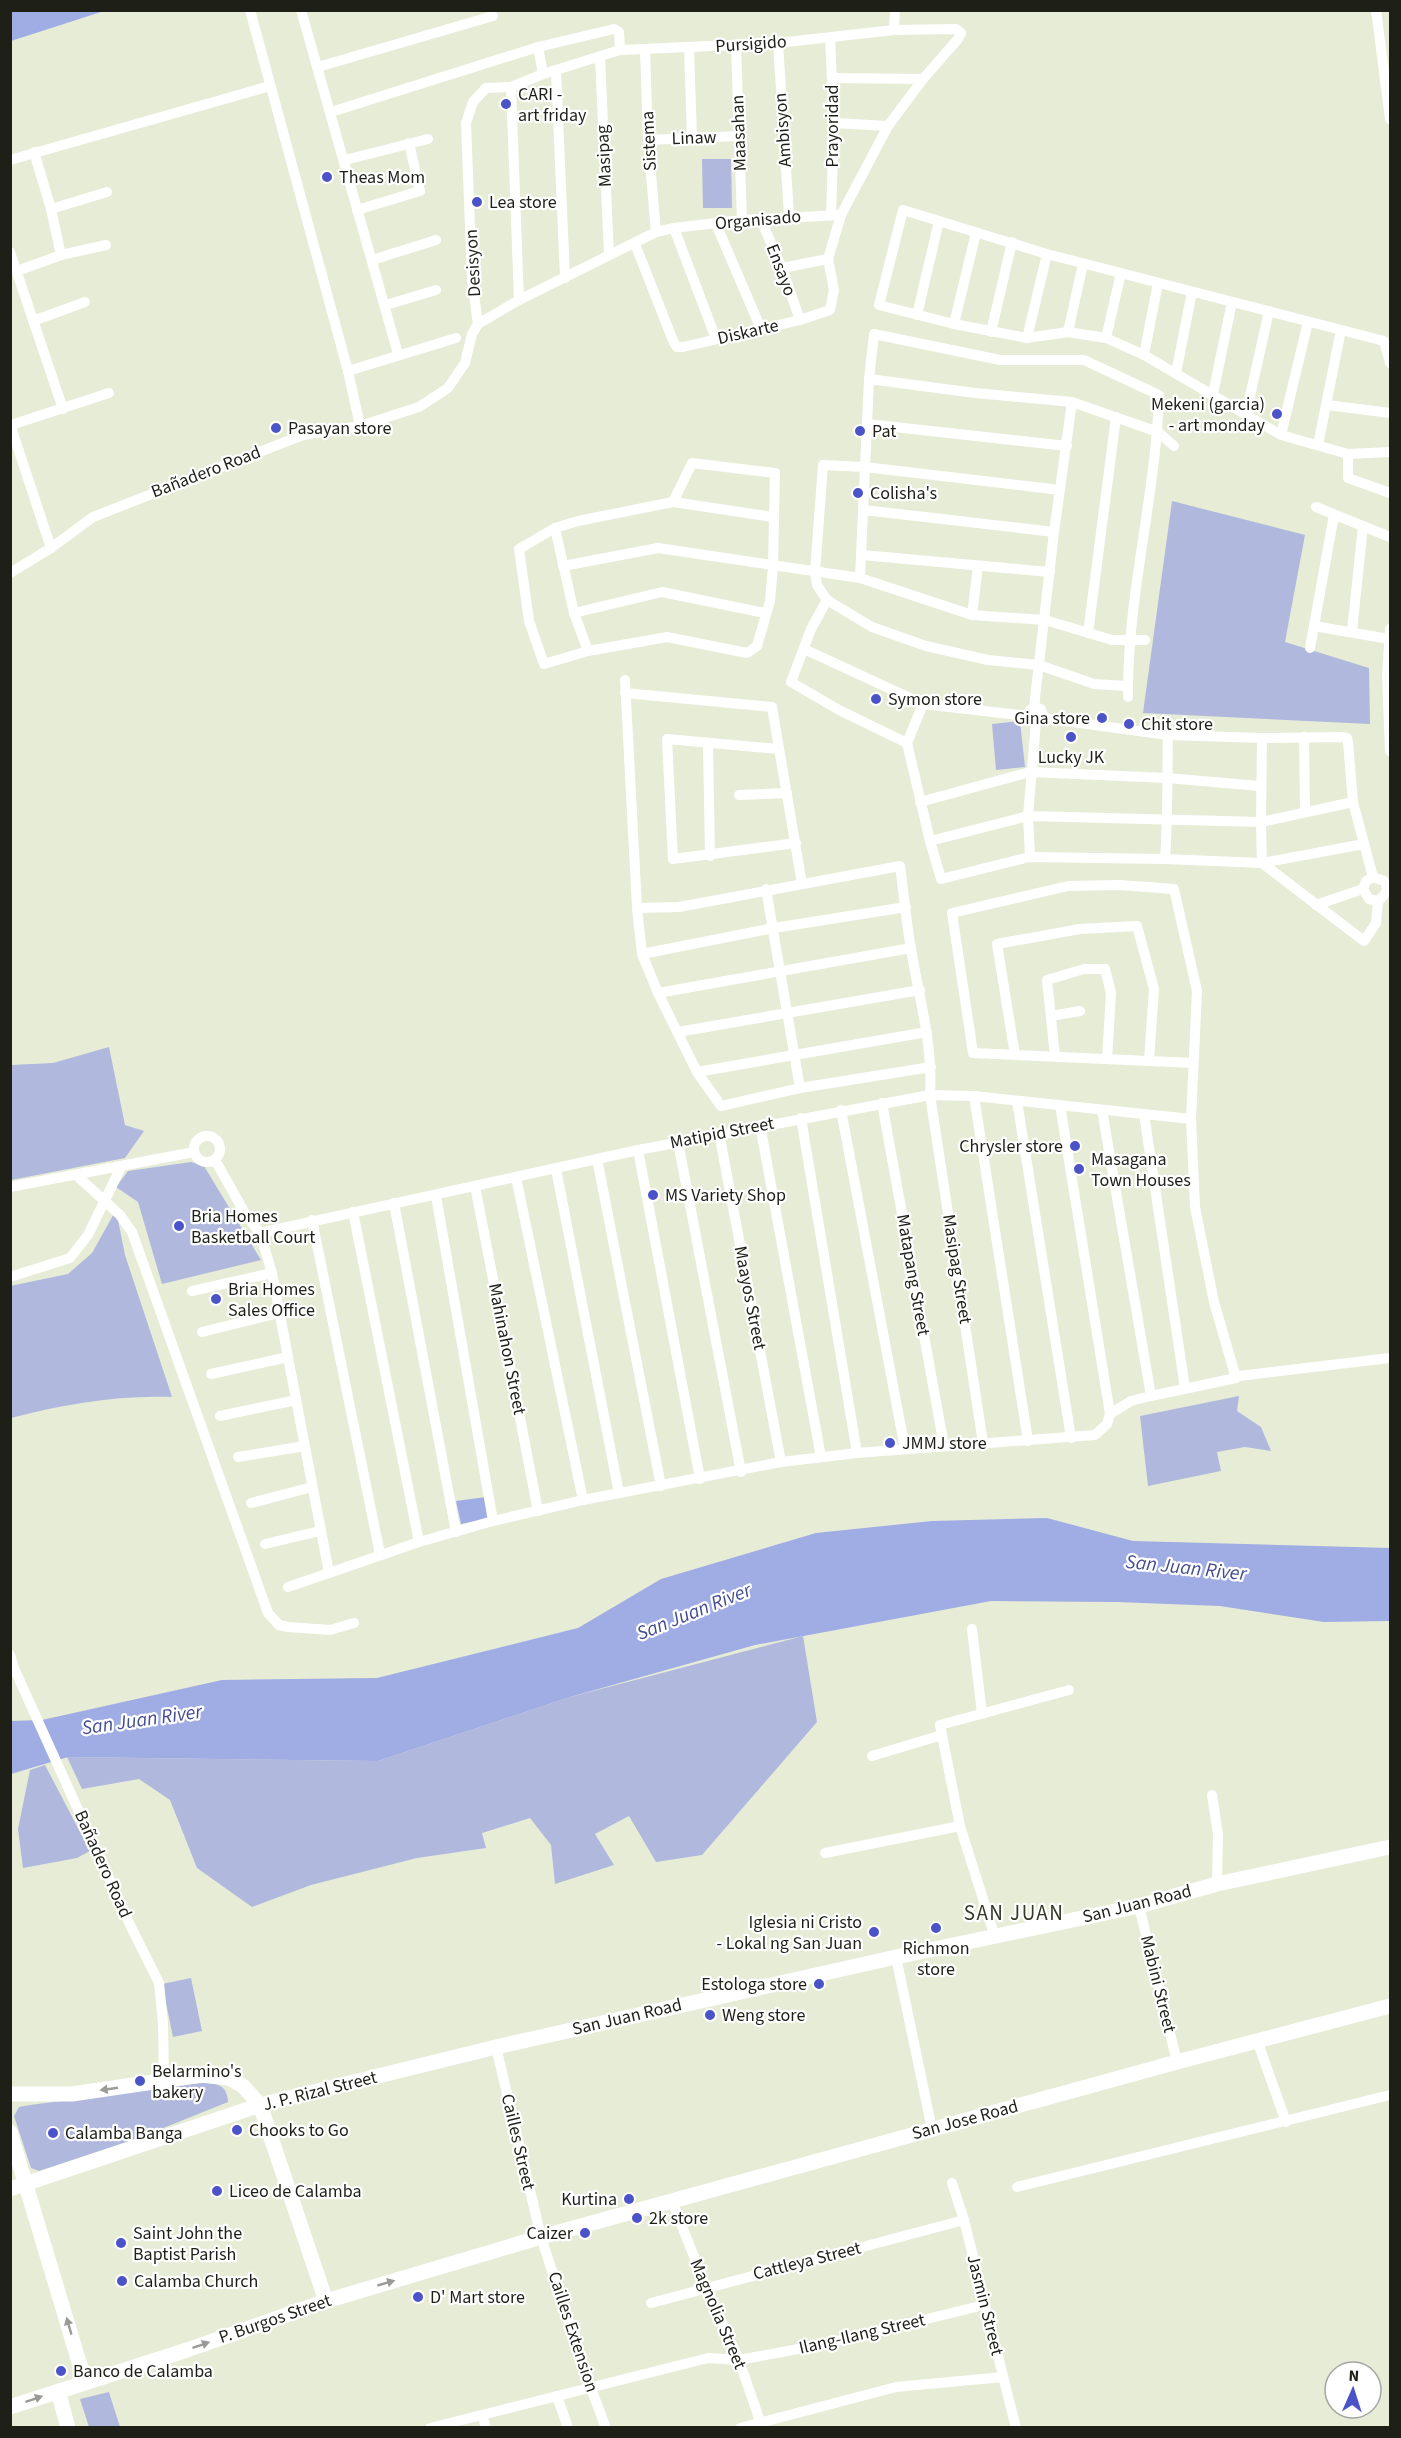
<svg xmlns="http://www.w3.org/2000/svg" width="1401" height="2438" font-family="'Source Sans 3',sans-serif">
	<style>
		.green { fill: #b0b9dd }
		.water { fill: #a0ace4 }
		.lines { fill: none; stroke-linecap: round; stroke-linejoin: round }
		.street { stroke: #fff; stroke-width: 10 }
		.secondary { stroke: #fff; stroke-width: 15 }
		.oneway { fill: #9a9b97 }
		.poi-dot { fill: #4b53c9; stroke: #fff; stroke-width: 2 }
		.labels { text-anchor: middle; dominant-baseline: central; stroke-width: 4.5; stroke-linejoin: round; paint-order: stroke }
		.street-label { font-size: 18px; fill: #1e2018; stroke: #fff }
		.poi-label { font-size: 18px; fill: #1e2018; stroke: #fff; text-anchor: start }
		.water-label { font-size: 20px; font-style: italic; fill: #434c91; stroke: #fff }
		.quarter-label { font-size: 21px; letter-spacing: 1.5px; fill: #353927; stroke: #fff }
	</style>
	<rect width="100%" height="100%" fill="#e6ecd6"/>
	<g class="green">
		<path d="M702,159h29l1,49h-29z"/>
		<path d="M1172,501l133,34 -20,107 84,26 1,56 -227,-11z"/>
		<path d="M1020,721l5,46 -29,3 -4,-46z"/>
		<path d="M109,1047l16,78 19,6 -19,27 -114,22v-115l42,-2z"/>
		<path d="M191,1162l13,4 57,94 -99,24 -24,-82 -22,-15 12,-16z"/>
		<path d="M116,1210l9,45 47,142c-56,-2 -107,7 -161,21l-1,-132 58,-12 24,-21z"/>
		<path d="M1239,1396l-2,15 24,16 10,24 -26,-4 -28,5 4,19 -73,15 -8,-70z"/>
		<path d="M803,1636l14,86 -115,133 -46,7 -27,-46 -34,18 19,31 -59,19 -4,-39 -21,-27 -48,15 4,15 -69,10 -106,27 -59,22 -55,-39 -27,-68 -31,-21 -57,10 -15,-32 311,4 192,-64z"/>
		<path d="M45,1765l45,86 -13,7 -54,10 -5,-39 12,-59z"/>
		<path d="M191,1978l11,53 -29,6 -11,-53z"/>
		<path d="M202,2083c16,0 25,2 26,19l-92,37 -97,32 -8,-3 -17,-52 5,-9 11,-2z"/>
		<path d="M109,2392l11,35h-31l-9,-28z"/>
	</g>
	<g class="water">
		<path d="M11,10h93v1l-93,30z"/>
		<path d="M486,1497l5,21 -30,6 -5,-23z"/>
		<path d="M1047,1518l86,23 257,7v73l-66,1 -104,-16 -103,-4 -126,-1 -236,44 -185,52 -192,64 -310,-4 -57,17 -1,-53 32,-1 180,-40 155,-2 201,-50 83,-49 155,-46 116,-12z"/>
	</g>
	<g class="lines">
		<g class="street">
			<path d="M250,10l98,361 12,55"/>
			<path d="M301,10l97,344"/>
			<path d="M1376,10l14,109"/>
			<path d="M894,30l1,-20"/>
			<path d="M830,37l4,86 -3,92"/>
			<path d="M778,43l11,173"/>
			<path d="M736,46l6,174"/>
			<path d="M538,47l5,27"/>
			<path d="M689,48l3,91"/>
			<path d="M645,50l3,90 8,92"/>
			<path d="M600,58l9,196"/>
			<path d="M318,67l175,-51"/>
			<path d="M556,71l9,207"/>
			<path d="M832,78l91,1"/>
			<path d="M511,87l8,213"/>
			<path d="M331,112l207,-65 76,-18 5,3 1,18"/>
			<path d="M834,123l54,3"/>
			<path d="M648,140l91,-4"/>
			<path d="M34,152l17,57 10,46"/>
			<path d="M10,160l260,-74"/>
			<path d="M345,160l83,-21"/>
			<path d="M51,209l56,-17"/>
			<path d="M357,210l63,-19 -11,-48"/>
			<path d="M761,220l21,48 18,52"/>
			<path d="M716,224l45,105"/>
			<path d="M674,228l42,111"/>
			<path d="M10,252l53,157"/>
			<path d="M372,260l64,-20"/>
			<path d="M782,268l46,-9"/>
			<path d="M17,271l44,-16 45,-10"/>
			<path d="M386,305l50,-15"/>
			<path d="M917,315l22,-94"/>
			<path d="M33,321l52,-19"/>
			<path d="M478,324l-6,-44 -6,-157 7,-21 13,-14 25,-1 32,-13 77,-24 158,-7 116,-13 62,-1 5,4 -3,6 -35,40 -35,47 -47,89 -13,44 6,31 -4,20 -30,10 -117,27h-6l-3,-4 -39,-99"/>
			<path d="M954,324l22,-91"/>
			<path d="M991,332l21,-90"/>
			<path d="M1068,332l15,-68"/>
			<path d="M1027,338l20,-84"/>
			<path d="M1106,338l15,-65"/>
			<path d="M1144,355l14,-72"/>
			<path d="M1390,363l-6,-22 -337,-87 -144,-44 -24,95 75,19 73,14 41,-6 38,6 38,17 137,80 67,19 42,-2"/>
			<path d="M348,371l108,-33"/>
			<path d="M1176,373l16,-81"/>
			<path d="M869,379l106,14 97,9 86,30 16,14"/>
			<path d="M1213,394l19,-92"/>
			<path d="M1327,405l63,8"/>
			<path d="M1246,414l23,-103"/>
			<path d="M10,424l41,124"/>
			<path d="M867,424l200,22"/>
			<path d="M11,425l98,-32"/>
			<path d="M1281,435l27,-113"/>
			<path d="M1318,445l23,-115"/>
			<path d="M1348,454v24l42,15"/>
			<path d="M1060,490l-195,-23 -42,-2 -8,107 2,13 10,15 45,27 54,19 62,14 51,5 55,19 34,2"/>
			<path d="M673,502l19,-39 83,10 -2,94 -3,34 -13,45 -10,7 -80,-16 -79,14 -44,13 -15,-43 -10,-72 36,-21 23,-7 95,-19 100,15"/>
			<path d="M1316,507l74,30"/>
			<path d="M864,510l190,22"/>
			<path d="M555,528l19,85 14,38"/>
			<path d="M862,555l188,17"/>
			<path d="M563,566l95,-18 202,30 112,37 73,5 67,20h33"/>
			<path d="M10,573l41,-25 42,-31 210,-82 57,-9 59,-19 29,-19 17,-25 7,-29 6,-10 41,-24 137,-68 18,-4 68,-8 99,-5"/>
			<path d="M860,578l9,-199 5,-45 126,26h84l75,35c-3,101 -32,201 -31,302"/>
			<path d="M827,600l-16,29 -20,53 48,28 68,33"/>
			<path d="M574,613l88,-21 103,21"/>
			<path d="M972,615l6,-49"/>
			<path d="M1314,626l75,13"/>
			<path d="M1390,629l-3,47 3,75"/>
			<path d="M1352,631l11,-105"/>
			<path d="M1088,633l28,-216"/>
			<path d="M1310,648l24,-133"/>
			<path d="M804,649l119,55 105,12 5,6h3l7,-7 -2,-6 -7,-2 -4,3 -2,6"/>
			<path d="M625,680l12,228 5,46 16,39 39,79 24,34 79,-18 131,-21"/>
			<path d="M625,693l147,14 30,177"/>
			<path d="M923,704l-16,39 23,98 11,38 89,-22 135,2 97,4 102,-19"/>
			<path d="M1034,707l20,-175 18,-130"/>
			<path d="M1043,718l125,17 94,3 81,-1 4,1 1,4 5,60"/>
			<path d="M1304,737l1,75"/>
			<path d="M1262,738l-1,84 92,-20 20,75"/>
			<path d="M708,743l2,113"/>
			<path d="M779,749l-112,-10 6,120 123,-16"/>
			<path d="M739,795l48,-2"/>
			<path d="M920,802l110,-30 137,6 93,8"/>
			<path d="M930,841l98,-25 233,6 1,41 102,78 12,-18 2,-22c8,-7 12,-11 6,-20l-11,-4 -7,4 -3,8 6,10 9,2"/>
			<path d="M1030,857l-2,-41 8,-94"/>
			<path d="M1165,859c3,-41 2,-82 3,-124"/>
			<path d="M766,889l34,199"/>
			<path d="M1316,905l47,-16"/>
			<path d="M637,908l42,-1 221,-41c4,28 6,55 11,83 8,49 22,95 19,146l53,348"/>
			<path d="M642,954l132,-26 132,-21"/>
			<path d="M658,993l253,-45"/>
			<path d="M1051,1016l29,-5"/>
			<path d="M678,1032l242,-42"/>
			<path d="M1015,1055l-18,-111 83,-15 57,-3 17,63 -5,71"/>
			<path d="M1055,1056l-8,-76 37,-11h21l6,24 -4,66"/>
			<path d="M697,1072l230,-40"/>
			<path d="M974,1096l54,345"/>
			<path d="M1017,1101l54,337"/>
			<path d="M882,1103l62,343"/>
			<path d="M1060,1105l50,309"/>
			<path d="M841,1110l64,339"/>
			<path d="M1102,1110l49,286"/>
			<path d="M1144,1114l41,274"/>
			<path d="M801,1118l56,335"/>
			<path d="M760,1125l61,332"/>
			<path d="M719,1133l62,329"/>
			<circle cx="207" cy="1149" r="13"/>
			<path d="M678,1142l63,330"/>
			<path d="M638,1150l62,329"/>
			<path d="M597,1159l64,327"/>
			<path d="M215,1160l31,55 14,18 12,40 57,300 90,-31 74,-21 90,-21 198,-38 76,-9 238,-18 12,-11 3,-10 21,-13 20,-5 85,-18 -22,-76 -19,-95 -4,-88 6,-128 -23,-102 -54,-4 -52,1 -116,27 21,140 220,10"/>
			<path d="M556,1169l63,324"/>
			<path d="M76,1175l44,40 12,17 136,381 11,12 9,2 42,3 24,-7"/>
			<path d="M516,1177l67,323"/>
			<path d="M475,1186l63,325"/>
			<path d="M10,1187l184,-35"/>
			<path d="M436,1196l57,325"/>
			<path d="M394,1203l62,329"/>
			<path d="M353,1212l66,330"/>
			<path d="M312,1220l68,334"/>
			<path d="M260,1233l378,-83 292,-55 44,1 217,23"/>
			<path d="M10,1277l60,-19 18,-23 33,-68"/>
			<path d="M192,1291l80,-18"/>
			<path d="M202,1332l77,-19"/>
			<path d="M211,1374l77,-17"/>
			<path d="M1239,1376l151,-18"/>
			<path d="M220,1416l76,-16"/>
			<path d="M238,1457l67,-11"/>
			<path d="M251,1503l61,-16"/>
			<path d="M265,1544l55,-13"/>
			<path d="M288,1587l41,-14"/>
			<path d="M972,1629l10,85"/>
			<path d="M10,1655l4,13 117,259 28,56 4,40 1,58"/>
			<path d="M872,1756l70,-21"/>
			<path d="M1212,1795l6,39 -1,50"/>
			<path d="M825,1853l135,-27"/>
			<path d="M1139,1906l38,156"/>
			<path d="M995,1937l-35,-111 -20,-101 129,-35"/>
			<path d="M896,1957l36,172"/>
			<path d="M1257,2040l29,82"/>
			<path d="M496,2047l45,190 43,133 22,58"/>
			<path d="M952,2183l12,37 52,208"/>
			<path d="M1017,2187l373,-92"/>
			<path d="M672,2201l34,86 33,73 23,67"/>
			<path d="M651,2303l313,-83"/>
			<path d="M557,2396l11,32"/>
			<path d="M482,2415l4,13"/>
			<path d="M430,2428l278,-70 31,2 86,-16 159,-39"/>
			<path d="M740,2428l156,-41 107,-10"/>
		</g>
		<g class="secondary">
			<path d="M10,2094h62l129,-19 28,3 14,8 17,19 66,196"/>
			<path d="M10,2132l75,250"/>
			<path d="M10,2189l250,-84 236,-58 400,-90 243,-51 78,-22 173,-37"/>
			<path d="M58,2391l10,37"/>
			<path d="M10,2407l177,-57 139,-49 215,-64 636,-175 213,-56"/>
		</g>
	</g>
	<defs><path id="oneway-solid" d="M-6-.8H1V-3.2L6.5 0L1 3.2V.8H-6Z" transform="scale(1.5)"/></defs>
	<g class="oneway">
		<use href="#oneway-solid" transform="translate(109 2089) rotate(172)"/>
		<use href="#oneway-solid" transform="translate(386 2283) rotate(-16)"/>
		<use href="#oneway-solid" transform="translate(69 2326) rotate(-106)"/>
		<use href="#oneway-solid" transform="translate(201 2345) rotate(-19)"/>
		<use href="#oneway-solid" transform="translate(34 2399) rotate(-19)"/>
	</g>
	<g class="poi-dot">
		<circle cx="506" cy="104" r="6"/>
		<circle cx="327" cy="177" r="6"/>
		<circle cx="477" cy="202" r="6"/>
		<circle cx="1277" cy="414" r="6"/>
		<circle cx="276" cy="428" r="6"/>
		<circle cx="860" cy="431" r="6"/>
		<circle cx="858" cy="493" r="6"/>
		<circle cx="876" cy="699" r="6"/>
		<circle cx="1102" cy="718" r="6"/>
		<circle cx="1129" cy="724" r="6"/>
		<circle cx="1071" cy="737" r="6"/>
		<circle cx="1075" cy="1146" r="6"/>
		<circle cx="1079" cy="1169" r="6"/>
		<circle cx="653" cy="1195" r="6"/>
		<circle cx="179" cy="1226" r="6"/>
		<circle cx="216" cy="1299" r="6"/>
		<circle cx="890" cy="1443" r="6"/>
		<circle cx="936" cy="1928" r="6"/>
		<circle cx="874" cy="1932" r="6"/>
		<circle cx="819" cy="1984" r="6"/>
		<circle cx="710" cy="2015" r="6"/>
		<circle cx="140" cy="2081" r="6"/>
		<circle cx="237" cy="2130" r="6"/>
		<circle cx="53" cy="2133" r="6"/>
		<circle cx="217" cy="2191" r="6"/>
		<circle cx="629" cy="2199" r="6"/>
		<circle cx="637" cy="2218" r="6"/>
		<circle cx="585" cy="2233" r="6"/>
		<circle cx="121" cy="2243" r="6"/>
		<circle cx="122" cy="2281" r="6"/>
		<circle cx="418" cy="2297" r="6"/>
		<circle cx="61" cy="2371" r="6"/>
	</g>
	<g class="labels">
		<g class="street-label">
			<text transform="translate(751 44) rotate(-4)">Pursigido</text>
			<text transform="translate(832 126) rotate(-90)">Prayoridad</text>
			<text transform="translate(783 130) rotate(-94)">Ambisyon</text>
			<text transform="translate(739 133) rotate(-92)">Maasahan</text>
			<text transform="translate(694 138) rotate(-2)">Linaw</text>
			<text transform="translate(649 141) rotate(-93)">Sistema</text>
			<text transform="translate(604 156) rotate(-93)">Masipag</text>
			<text transform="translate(758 220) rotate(-5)">Organisado</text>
			<text transform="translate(473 263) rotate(-93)">Desisyon</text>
			<text transform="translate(781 270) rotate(69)">Ensayo</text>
			<text transform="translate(748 332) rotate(-13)">Diskarte</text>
			<text transform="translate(206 472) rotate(-21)">Bañadero Road</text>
			<text transform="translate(722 1133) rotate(-11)">Matipid Street</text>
			<text transform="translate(957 1269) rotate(81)">Masipag Street</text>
			<text transform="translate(913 1275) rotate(80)">Matapang Street</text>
			<text transform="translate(750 1298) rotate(79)">Maayos Street</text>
			<text transform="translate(507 1349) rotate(79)">Mahinahon Street</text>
			<text transform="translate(103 1864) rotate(66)">Bañadero Road</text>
			<text transform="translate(1137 1904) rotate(-14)">San Juan Road</text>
			<text transform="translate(1158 1984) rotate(76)">Mabini Street</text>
			<text transform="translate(627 2017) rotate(-13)">San Juan Road</text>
			<text transform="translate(320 2091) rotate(-14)">J. P. Rizal Street</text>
			<text transform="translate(965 2120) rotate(-15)">San Jose Road</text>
			<text transform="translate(518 2142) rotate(77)">Cailles Street</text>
			<text transform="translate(807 2261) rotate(-14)">Cattleya Street</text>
			<text transform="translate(985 2305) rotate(76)">Jasmin Street</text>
			<text transform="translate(718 2314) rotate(67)">Magnolia Street</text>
			<text transform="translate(275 2319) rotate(-19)">P. Burgos Street</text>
			<text transform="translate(573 2332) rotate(72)">Cailles Extension</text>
			<text transform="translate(862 2334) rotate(-13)">Ilang-Ilang Street</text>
		</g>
		<g class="poi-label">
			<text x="518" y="94">CARI -<tspan x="518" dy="21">art friday</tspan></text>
			<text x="339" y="177">Theas Mom</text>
			<text x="489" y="202">Lea store</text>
			<text x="1265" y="404" text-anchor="end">Mekeni (garcia)<tspan x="1265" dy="21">- art monday</tspan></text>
			<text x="288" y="428">Pasayan store</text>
			<text x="872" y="431">Pat</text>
			<text x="870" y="493">Colisha's</text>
			<text x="888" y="699">Symon store</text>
			<text x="1090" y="718" text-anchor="end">Gina store</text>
			<text x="1141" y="724">Chit store</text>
			<text x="1071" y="757" text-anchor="middle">Lucky JK</text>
			<text x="1063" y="1146" text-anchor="end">Chrysler store</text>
			<text x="1091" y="1159">Masagana<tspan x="1091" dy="21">Town Houses</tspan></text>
			<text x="665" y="1195">MS Variety Shop</text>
			<text x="191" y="1216">Bria Homes<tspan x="191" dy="21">Basketball Court</tspan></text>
			<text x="228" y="1289">Bria Homes<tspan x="228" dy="21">Sales Office</tspan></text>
			<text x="902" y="1443">JMMJ store</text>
			<text x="862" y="1922" text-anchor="end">Iglesia ni Cristo<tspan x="862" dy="21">- Lokal ng San Juan</tspan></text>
			<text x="936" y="1948" text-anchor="middle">Richmon<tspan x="936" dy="21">store</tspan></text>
			<text x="807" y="1984" text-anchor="end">Estologa store</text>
			<text x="722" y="2015">Weng store</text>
			<text x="152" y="2071">Belarmino's<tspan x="152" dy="21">bakery</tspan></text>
			<text x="249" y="2130">Chooks to Go</text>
			<text x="65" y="2133">Calamba Banga</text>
			<text x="229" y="2191">Liceo de Calamba</text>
			<text x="617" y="2199" text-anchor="end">Kurtina</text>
			<text x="649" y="2218">2k store</text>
			<text x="133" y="2233">Saint John the<tspan x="133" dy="21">Baptist Parish</tspan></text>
			<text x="573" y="2233" text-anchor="end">Caizer</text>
			<text x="134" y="2281">Calamba Church</text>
			<text x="430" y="2297">D' Mart store</text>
			<text x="73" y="2371">Banco de Calamba</text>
		</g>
		<g class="water-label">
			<text transform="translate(1186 1568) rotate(6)">San Juan River</text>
			<text transform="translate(694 1612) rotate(-22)">San Juan River</text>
			<text transform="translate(142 1720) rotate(-8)">San Juan River</text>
		</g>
		<g class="quarter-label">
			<text x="1014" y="1913">SAN JUAN</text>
		</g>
	</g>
	<rect width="1401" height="2438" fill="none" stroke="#1e2018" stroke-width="24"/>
	<g transform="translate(1353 2390) rotate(3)"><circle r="28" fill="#ffffff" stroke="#a5a6a3" stroke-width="1.5"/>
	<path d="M0-4.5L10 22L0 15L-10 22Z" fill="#4b53c9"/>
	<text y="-9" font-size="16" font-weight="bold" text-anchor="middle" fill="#1e2018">N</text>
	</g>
</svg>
